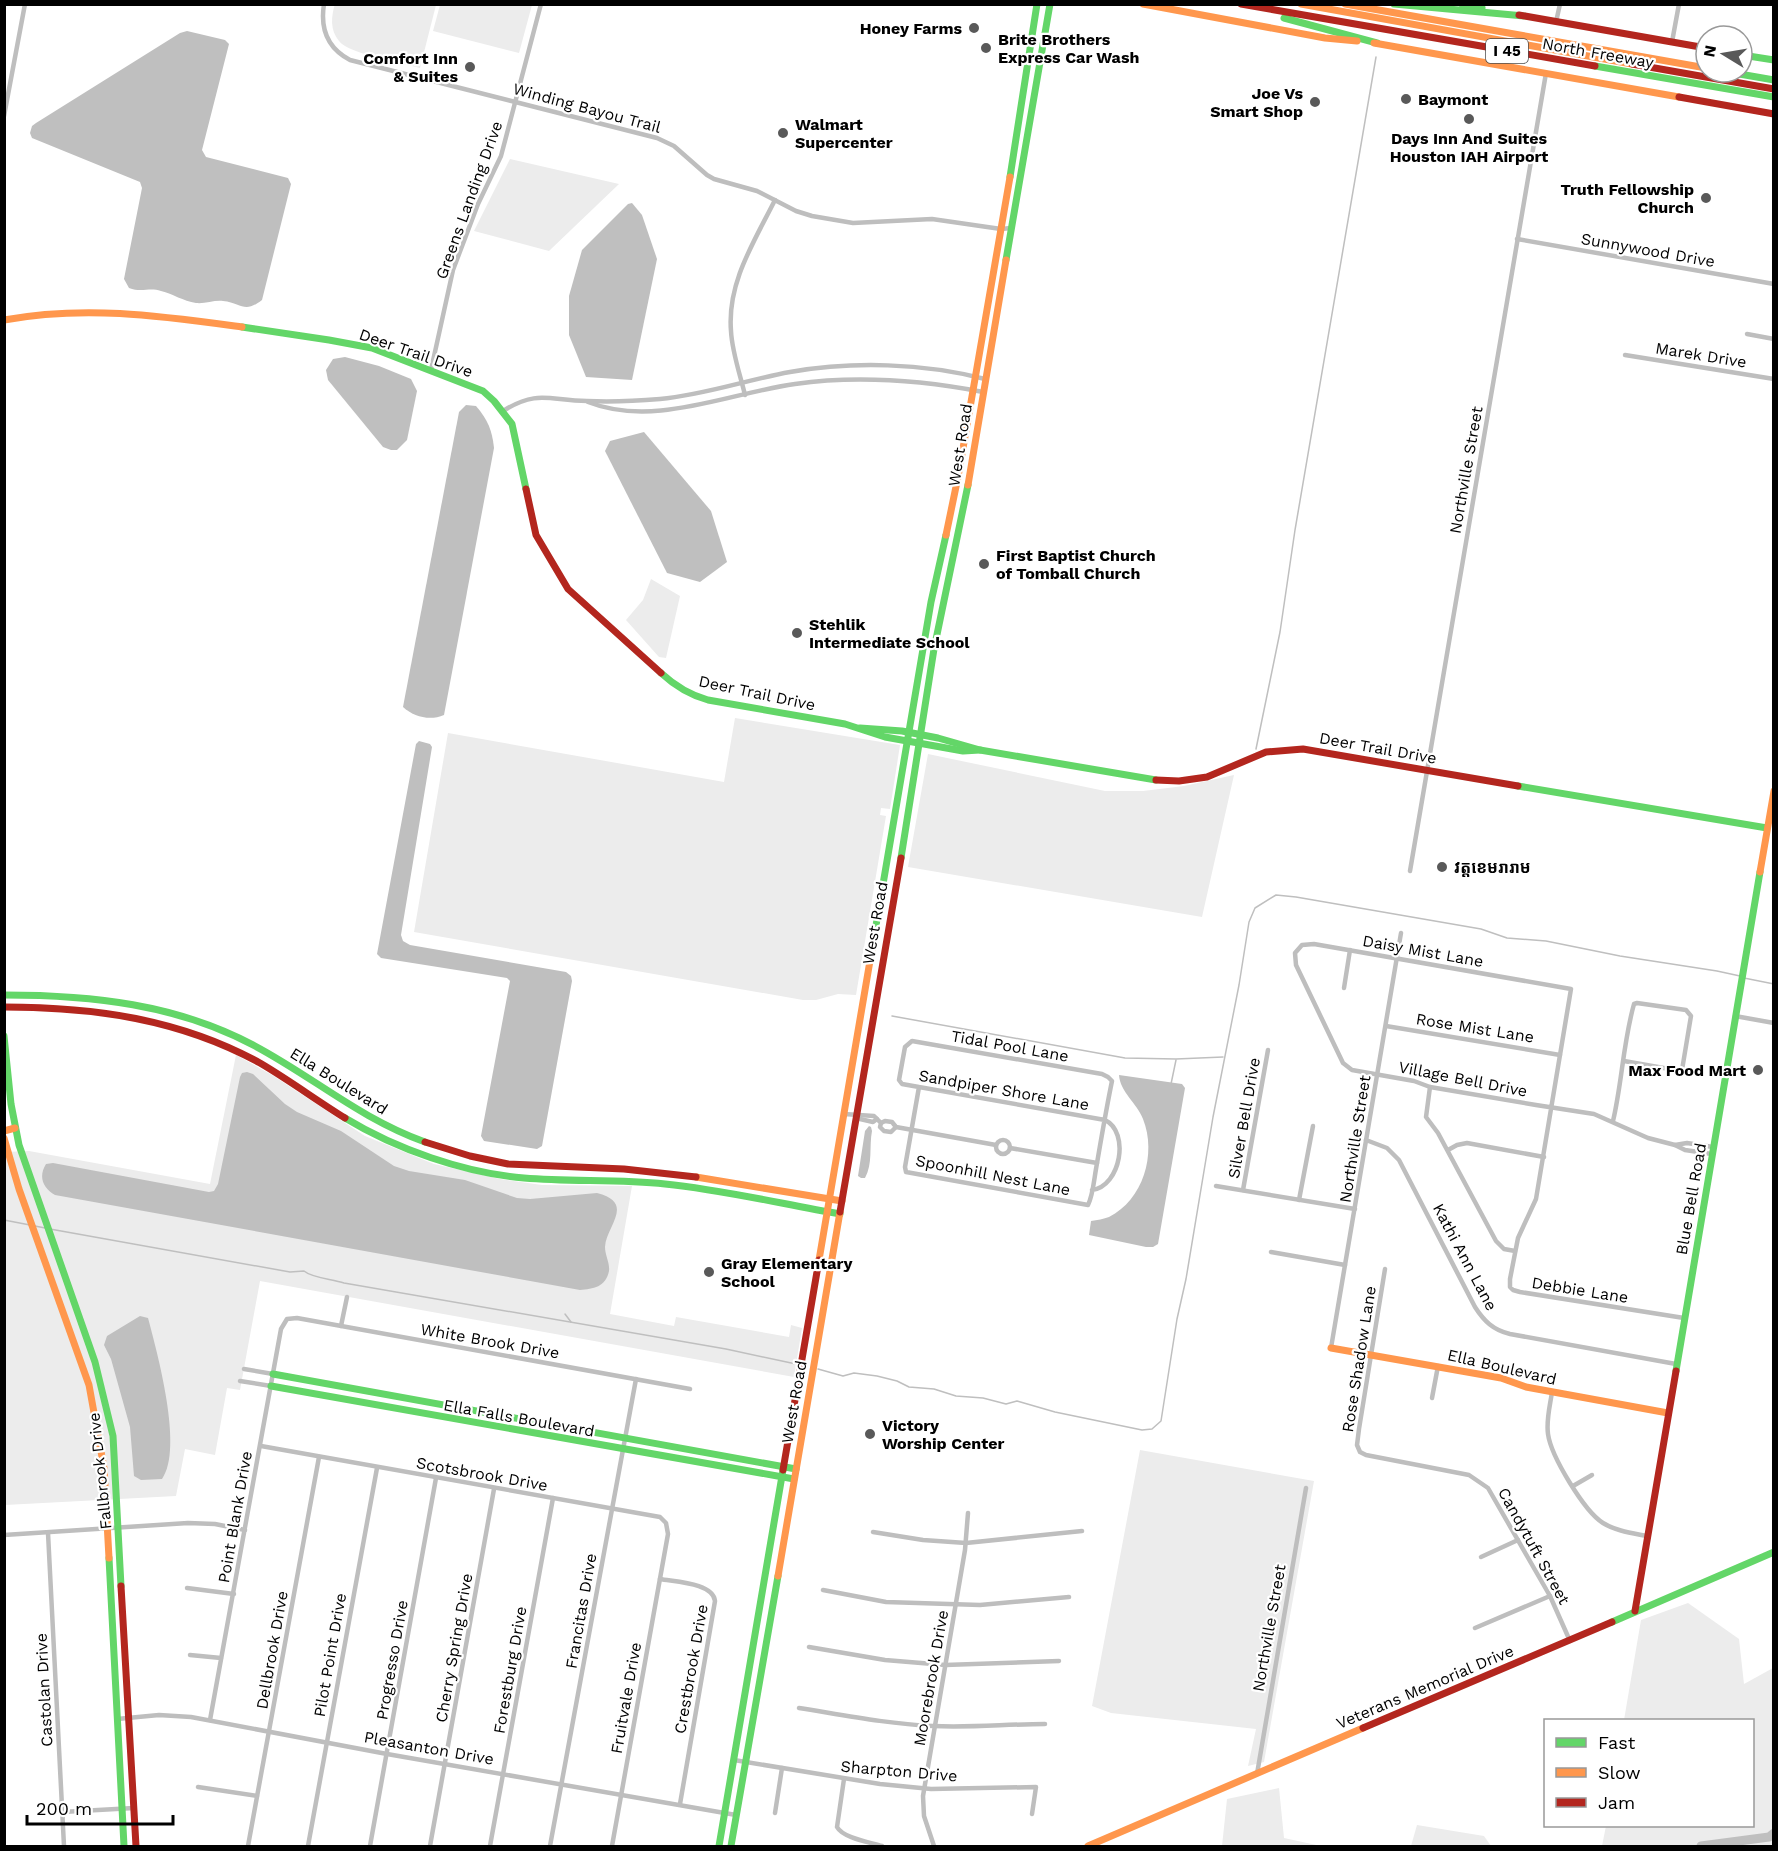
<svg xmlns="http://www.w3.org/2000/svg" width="1778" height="1851" font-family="'Work Sans','Noto Sans Khmer',sans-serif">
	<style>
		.green { fill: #ececec }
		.water { fill: #bfbfbf }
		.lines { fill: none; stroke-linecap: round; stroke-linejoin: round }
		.stream { stroke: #bfbfbf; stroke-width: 1.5 }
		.river { stroke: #bfbfbf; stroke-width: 9 }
		.street { stroke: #bebebe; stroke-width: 4.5 }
		.fast { stroke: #63d668; stroke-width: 7 }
		.slow { stroke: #ff974d; stroke-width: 7 }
		.jam { stroke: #b3261e; stroke-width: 7 }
		.poi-dot { fill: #595959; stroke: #fff; stroke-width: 2 }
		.labels { text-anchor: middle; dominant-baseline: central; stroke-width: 4.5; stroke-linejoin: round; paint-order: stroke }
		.shield { fill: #fff; stroke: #4c4c4c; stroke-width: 1.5 }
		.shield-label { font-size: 15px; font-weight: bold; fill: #000 }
		.poi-label { font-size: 16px; font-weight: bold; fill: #000; stroke: #fff; text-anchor: start }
		.street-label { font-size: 16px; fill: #000; stroke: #fff }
	</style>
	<rect width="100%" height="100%" fill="#fff"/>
	<g class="green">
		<path d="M335,4l101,1 -16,63c-18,-5 -71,-14 -81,-27 -9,-11 -8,-24 -4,-37z"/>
		<path d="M440,5h92l-13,48 -86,-22z"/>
		<path d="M510,159l109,25 -70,67 -75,-20z"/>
		<path d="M651,579l29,17 -14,62 -7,-1 -33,-37 17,-20z"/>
		<path d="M735,718l165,27 -10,64 -9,-1 -1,7 6,1 -30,179 -18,-1 -22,6h-13l-389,-68 34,-199 276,49z"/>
		<path d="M928,754l177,37h38l41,-5 50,-11 -32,142 -294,-50z"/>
		<path d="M236,1055l36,20 93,61 69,28 66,15 42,6 90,1 -22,128 64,12 2,-9 113,20 2,-12 11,3 -8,49 -534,-96 -20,109 -13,-2 -12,67 -30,-6 -9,47 -171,9v-353l24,-1 181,33z"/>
		<path d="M1140,1450l174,31 -50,281 -16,4 8,-37 -145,-16 -19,-7z"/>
		<path d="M1688,1603l51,36 5,45 29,-16v178h-171l4,-20h146v-106h-128l17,-100z"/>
		<path d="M1279,1788l5,50 37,8h-99l5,-47z"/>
		<path d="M1417,1825l67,11 7,10h-80z"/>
	</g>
	<g class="water">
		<path d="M187,31l38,9 4,4 -27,106 4,7 82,21 3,6 -29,116c-18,14 -20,3 -39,1 -9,-1 -18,3 -27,2 -13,-2 -23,-9 -35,-12 -12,-4 -19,2 -32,-3l-5,-9 18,-91 -2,-6 -108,-44 -2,-5 2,-7 4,-3 144,-90z"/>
		<path d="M632,203l10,12 15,44 -25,121 -46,-3 -17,-42v-39l13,-46 46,-46z"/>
		<path d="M345,357l34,9 32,13 6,12 -10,49 -10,10h-6l-8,-3 -55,-67 -2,-10 7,-11z"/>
		<path d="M466,405l10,1c12,14 16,24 18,42l-50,267c-14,6 -30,2 -41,-8l56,-295z"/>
		<path d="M644,432l67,79 16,51 -27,20 -33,-9 -62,-122 5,-10z"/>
		<path d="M419,741l11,3 2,3 -31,188 2,6 7,4 156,27 5,4 1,5 -30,165 -5,3 -53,-8 -3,-5 29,-155 -3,-3 -126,-20 -4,-4 39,-210z"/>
		<path d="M247,1072l6,2 32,30 12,8 44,19 53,35 15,5 56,9 52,18 13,1 67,-6c39,10 9,33 8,54 0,8 5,16 4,24 -3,16 -16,18 -29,19l-525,-95c-12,-7 -17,-18 -9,-31l7,-1 156,29 5,-1 4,-7 22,-107 2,-4z"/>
		<path d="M1119,1075l63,9 3,4 -27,156 -5,3h-7l-57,-12 2,-14c6,-1 13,-2 18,-4 34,-17 48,-63 34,-98 -6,-16 -23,-27 -24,-44z"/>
		<path d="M869,1126l2,1 1,4c-3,15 1,33 -7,47h-4l-3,-2 7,-45z"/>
		<path d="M140,1316l8,2c9,34 36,131 14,161l-21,1 -7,-4 -4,-49 -19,-68 -7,-14 3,-9z"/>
	</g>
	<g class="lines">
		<g class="stream">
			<path d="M1256,749l24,-117 15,-102 81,-473"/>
			<path d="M1744,978l30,6"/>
			<path d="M892,1016l233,42 51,1 47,-2"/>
			<path d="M1171,1084l5,-24"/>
			<path d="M4,1220l26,5"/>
			<path d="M35,1226l10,2"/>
			<path d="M50,1229l240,43 14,-1c8,7 28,8 40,12l382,66 70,15"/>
			<path d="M565,1314l6,8"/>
			<path d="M818,1369l25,7 11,-3 23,3 20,5 12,6 25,2 22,7 27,2 23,6 11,-3 38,11 87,18 10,-1 9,-8 16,-102 9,-40 27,-162 26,-132 10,-63 6,-14 21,-13 20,2 185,32 26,9 39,3 74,15 97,15 23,5"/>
		</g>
		<path class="river" d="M1701,1846l68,-9 5,-4"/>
		<g class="street">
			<path d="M324,4c-4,25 3,44 26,56l307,78 17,8 33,29 7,4 43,12 39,20 16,5 41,7 79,-4 69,10 10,-1"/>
			<path d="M1556,22l4,-18"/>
			<path d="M1672,42l7,-38"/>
			<path d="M4,116l21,-112"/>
			<path d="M1517,239l257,45"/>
			<path d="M1747,334l27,5"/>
			<path d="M1625,355l149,24"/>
			<path d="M431,370l22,-100 25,-66 23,-48 40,-152"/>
			<path d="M745,395c-5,-21 -13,-43 -14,-64 -4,-48 23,-89 44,-131"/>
			<path d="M588,402c66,26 141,-9 207,-18 64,-9 125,-4 188,8"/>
			<path d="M503,411c35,-22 47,-10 84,-10 24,1 49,0 73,-2 44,-4 86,-19 130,-27 63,-11 133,-9 195,7"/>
			<path d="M1410,871l136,-798"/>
			<path d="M1344,988l6,-38"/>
			<path d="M1735,1016l39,7"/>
			<path d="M1386,1026l174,29"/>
			<path d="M919,1087l-14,80 1,5 182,33c5,-10 6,-25 8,-36 5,-29 10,-59 16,-88l-4,-4 -6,-3 -190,-33 -7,6 -6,33 3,4 203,36c25,12 16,66 -13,70"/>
			<path d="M1430,1087l-4,30 12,16 58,108 8,8 11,2"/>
			<path d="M844,1114l30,2 7,7 -1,4 4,4 7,1 5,-5"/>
			<path d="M858,1116l2,3 13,3 4,-3"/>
			<path d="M1613,1121c9,-38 10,-78 21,-117l3,-1 49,7 5,6 -9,54h-7l-51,-9"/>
			<path d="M881,1123l4,-2 7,1 4,5 100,18"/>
			<circle cx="1003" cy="1147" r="7"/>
			<path d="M1366,1140l21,8 12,12 76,147c9,14 18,23 35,27l166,30"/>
			<path d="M1675,1145l12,-2 26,4"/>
			<path d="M1010,1148l87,15"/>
			<path d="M1448,1150l9,-5 10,-2 77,14"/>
			<path d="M1216,1186l139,23"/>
			<path d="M1243,1190l25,-140"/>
			<path d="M1299,1200l14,-74"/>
			<path d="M1271,1252l74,13"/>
			<path d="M1385,1269l-26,160 -2,16 3,7 6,3 103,20 19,13 62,108 20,45"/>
			<path d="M1684,1318l-164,-26 -7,-2 -3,-3v-8l8,-41 18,-39 35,-210 -257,-45 -12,1 -7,8 1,12 47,98 9,7 62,11 16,6 106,18 58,9 54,24 27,7 10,5 27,4"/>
			<path d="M341,1326l6,-29"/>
			<path d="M1331,1348l70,-415"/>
			<path d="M244,1369l29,5"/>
			<path d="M240,1381l31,5"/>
			<path d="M1552,1392c-2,14 -6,28 -4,42 3,22 36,77 55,89 13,8 29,10 44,13"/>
			<path d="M1432,1398l6,-32"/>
			<path d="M261,1446l399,71 6,6 2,11 -56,312"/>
			<path d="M1573,1486l19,-11"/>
			<path d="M873,1532l50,8 43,3 116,-12"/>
			<path d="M48,1533l16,313"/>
			<path d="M4,1535l184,-12 27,1 30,6"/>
			<path d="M1481,1557l37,-17"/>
			<path d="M660,1579c16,3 53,4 55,22l-35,203"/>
			<path d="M187,1588l47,6"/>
			<path d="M823,1590l63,12 94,3 89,-8"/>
			<path d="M1475,1628l75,-32"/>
			<path d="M809,1647l76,13 60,5 114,-4"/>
			<path d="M190,1655l31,3"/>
			<path d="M799,1708c44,7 89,16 134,18 37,2 74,-2 112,-2"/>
			<path d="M117,1719l42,-4 32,2 196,37 349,61"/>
			<path d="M210,1720l71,-391 6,-10 10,-1 393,71"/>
			<path d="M734,1760l146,24 51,5 105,-2 -4,27"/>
			<path d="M1257,1774l49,-286"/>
			<path d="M844,1779l-7,48c6,11 32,15 45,19"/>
			<path d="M198,1787l59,9"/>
			<path d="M62,1812l72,-4"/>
			<path d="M775,1813l7,-45"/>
			<path d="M248,1846l71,-389"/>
			<path d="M308,1846l69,-378"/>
			<path d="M370,1846l66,-368"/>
			<path d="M430,1846l64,-357"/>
			<path d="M490,1846l63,-348"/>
			<path d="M550,1846l86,-467"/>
			<path d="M934,1846l-10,-30 -1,-20 42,-246 3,-37"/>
		</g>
		<g class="fast">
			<path d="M1394,4l130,12"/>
			<path d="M1462,4l20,4"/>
			<path d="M1284,18l93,25"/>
			<path d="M1742,55l32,5"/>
			<path d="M1595,66l179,31"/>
			<path d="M1728,72l46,8"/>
			<path d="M1010,177l27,-173"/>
			<path d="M1006,260l44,-256"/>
			<path d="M242,327l87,13 43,8 111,43 11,10 18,23 14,65"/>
			<path d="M661,673c14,13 29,22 47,27l137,24 40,13 78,14 17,-1"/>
			<path d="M860,728l42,3 36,7 42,12 176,30"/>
			<path d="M1518,786l249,42"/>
			<path d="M901,858l33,-209 34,-164"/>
			<path d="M872,949l59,-347 15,-67"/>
			<path d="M4,995c87,0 173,9 251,51 60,32 104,72 170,96"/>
			<path d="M4,1036l7,68 8,41 76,217 18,74 8,150"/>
			<path d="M345,1118c51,31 119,55 179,60 47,4 94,1 141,6 59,6 117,20 175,30"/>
			<path d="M1676,1371l84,-499"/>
			<path d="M273,1374l523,95"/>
			<path d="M271,1386l523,93"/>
			<path d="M109,1558l15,288"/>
			<path d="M1612,1622l162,-70"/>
			<path d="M719,1846l64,-376"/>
			<path d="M731,1846l47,-270"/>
		</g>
		<g class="slow">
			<path d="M1143,4l182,34 32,3"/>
			<path d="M1301,4l331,60"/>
			<path d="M1345,4l361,64"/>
			<path d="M1374,43l305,54"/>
			<path d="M4,320c82,-15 157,-4 238,7"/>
			<path d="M968,485l38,-225"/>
			<path d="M946,535l12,-58 52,-300"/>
			<path d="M1760,872l14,-81"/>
			<path d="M4,1131l11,-3"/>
			<path d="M4,1138l15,51 70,196 15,83 5,90"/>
			<path d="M696,1177l146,24"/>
			<path d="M819,1260l53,-311"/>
			<path d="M1331,1348l170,30 25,9 142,26"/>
			<path d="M778,1576l62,-364"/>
			<path d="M1088,1846l275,-118"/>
		</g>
		<g class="jam">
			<path d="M1241,4l354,62"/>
			<path d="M1519,15l187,33"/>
			<path d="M1632,64l142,25"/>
			<path d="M1679,97l95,17"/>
			<path d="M526,489l10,46 32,54 93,84"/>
			<path d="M1156,780l23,1 28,-4 59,-25 37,-3 215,37"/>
			<path d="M4,1007c90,0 176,12 256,56 29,17 56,37 85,55"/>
			<path d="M425,1142l45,14 38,8 116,5 72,8"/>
			<path d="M840,1212l61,-354"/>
			<path d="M783,1470l36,-210"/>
			<path d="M121,1586l15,260"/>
			<path d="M1635,1611l41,-240"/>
			<path d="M1363,1728l249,-106"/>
		</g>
	</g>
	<g class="poi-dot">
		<circle cx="974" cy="28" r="6"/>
		<circle cx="986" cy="48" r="6"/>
		<circle cx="470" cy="67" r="6"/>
		<circle cx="1406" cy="99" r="6"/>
		<circle cx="1315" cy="102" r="6"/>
		<circle cx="1469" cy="119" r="6"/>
		<circle cx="783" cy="133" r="6"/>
		<circle cx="1706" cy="198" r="6"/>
		<circle cx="984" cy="564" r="6"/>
		<circle cx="797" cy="633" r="6"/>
		<circle cx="1442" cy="867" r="6"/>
		<circle cx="1758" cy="1070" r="6"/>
		<circle cx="709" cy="1272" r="6"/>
		<circle cx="870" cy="1434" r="6"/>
	</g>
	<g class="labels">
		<rect class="shield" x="1486" y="39" width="42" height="24" rx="4.5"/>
		<g class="shield-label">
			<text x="1507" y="51">I 45</text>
		</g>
		<g class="poi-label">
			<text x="962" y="28" text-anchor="end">Honey Farms</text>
			<text x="998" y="39">Brite Brothers<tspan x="998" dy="18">Express Car Wash</tspan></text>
			<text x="458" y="58" text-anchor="end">Comfort Inn<tspan x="458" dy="18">&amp; Suites</tspan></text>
			<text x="1303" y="93" text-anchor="end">Joe Vs<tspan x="1303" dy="18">Smart Shop</tspan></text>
			<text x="1418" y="99">Baymont</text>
			<text x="795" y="124">Walmart<tspan x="795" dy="18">Supercenter</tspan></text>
			<text x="1469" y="138" text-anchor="middle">Days Inn And Suites<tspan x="1469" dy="18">Houston IAH Airport</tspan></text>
			<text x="1694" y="189" text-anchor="end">Truth Fellowship<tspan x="1694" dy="18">Church</tspan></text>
			<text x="996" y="555">First Baptist Church<tspan x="996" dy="18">of Tomball Church</tspan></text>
			<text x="809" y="624">Stehlik<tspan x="809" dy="18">Intermediate School</tspan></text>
			<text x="1454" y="867">វត្តខេមរារាម</text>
			<text x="1746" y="1070" text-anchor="end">Max Food Mart</text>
			<text x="721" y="1263">Gray Elementary<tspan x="721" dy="18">School</tspan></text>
			<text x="882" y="1425">Victory<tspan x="882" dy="18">Worship Center</tspan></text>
		</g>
		<g class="street-label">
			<text transform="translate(1598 53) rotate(10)">North Freeway</text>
			<text transform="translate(587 108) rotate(15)">Winding Bayou Trail</text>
			<text transform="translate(469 200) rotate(-70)">Greens Landing Drive</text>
			<text transform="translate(1648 250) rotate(10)">Sunnywood Drive</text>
			<text transform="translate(416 353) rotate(19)">Deer Trail Drive</text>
			<text transform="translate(1701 355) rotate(9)">Marek Drive</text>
			<text transform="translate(960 445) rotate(-81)">West Road</text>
			<text transform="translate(1466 470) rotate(-80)">Northville Street</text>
			<text transform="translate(757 693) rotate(12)">Deer Trail Drive</text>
			<text transform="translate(1378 748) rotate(10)">Deer Trail Drive</text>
			<text transform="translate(875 923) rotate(-80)">West Road</text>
			<text transform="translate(1423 951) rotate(10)">Daisy Mist Lane</text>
			<text transform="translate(1475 1028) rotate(9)">Rose Mist Lane</text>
			<text transform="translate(1010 1046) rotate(10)">Tidal Pool Lane</text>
			<text transform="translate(1463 1079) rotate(11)">Village Bell Drive</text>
			<text transform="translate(339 1081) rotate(32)">Ella Boulevard</text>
			<text transform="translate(1004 1090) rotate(10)">Sandpiper Shore Lane</text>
			<text transform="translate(1244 1118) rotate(-80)">Silver Bell Drive</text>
			<text transform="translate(1355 1139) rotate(-81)">Northville Street</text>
			<text transform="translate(993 1175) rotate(11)">Spoonhill Nest Lane</text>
			<text transform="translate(1691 1199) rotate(-80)">Blue Bell Road</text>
			<text transform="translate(1465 1257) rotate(62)">Kathi Ann Lane</text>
			<text transform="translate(1580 1290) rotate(9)">Debbie Lane</text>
			<text transform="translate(490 1341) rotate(10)">White Brook Drive</text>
			<text transform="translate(1359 1359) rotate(-81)">Rose Shadow Lane</text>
			<text transform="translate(1502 1367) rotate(13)">Ella Boulevard</text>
			<text transform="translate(794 1402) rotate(-80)">West Road</text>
			<text transform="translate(519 1418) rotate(10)">Ella Falls Boulevard</text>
			<text transform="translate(100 1471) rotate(-96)">Fallbrook Drive</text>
			<text transform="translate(482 1474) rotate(10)">Scotsbrook Drive</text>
			<text transform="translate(235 1517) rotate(-80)">Point Blank Drive</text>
			<text transform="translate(1534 1546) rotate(61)">Candytuft Street</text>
			<text transform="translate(581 1611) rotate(-80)">Francitas Drive</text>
			<text transform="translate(1269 1628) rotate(-80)">Northville Street</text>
			<text transform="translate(454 1648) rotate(-80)">Cherry Spring Drive</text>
			<text transform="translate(272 1650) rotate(-80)">Dellbrook Drive</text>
			<text transform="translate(330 1655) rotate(-80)">Pilot Point Drive</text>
			<text transform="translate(392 1660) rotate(-80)">Progresso Drive</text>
			<text transform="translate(691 1669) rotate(-80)">Crestbrook Drive</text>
			<text transform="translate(510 1670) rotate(-80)">Forestburg Drive</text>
			<text transform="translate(931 1678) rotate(-80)">Moorebrook Drive</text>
			<text transform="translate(1425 1687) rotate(-23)">Veterans Memorial Drive</text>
			<text transform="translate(44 1690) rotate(-93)">Castolan Drive</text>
			<text transform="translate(626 1698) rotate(-80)">Fruitvale Drive</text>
			<text transform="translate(429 1748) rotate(10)">Pleasanton Drive</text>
			<text transform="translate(899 1771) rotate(5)">Sharpton Drive</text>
		</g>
	</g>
	<rect width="1778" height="1851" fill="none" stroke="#000000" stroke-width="12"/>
	<rect x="1544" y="1719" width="210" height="108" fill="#ffffff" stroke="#999999" stroke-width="1.5"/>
	<rect x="1556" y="1738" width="30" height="9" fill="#63d668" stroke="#999999" stroke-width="1.5"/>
	<text x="1598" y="1749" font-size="18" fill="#000000">Fast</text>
	<rect x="1556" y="1768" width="30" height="9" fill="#ff974d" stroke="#999999" stroke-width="1.5"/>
	<text x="1598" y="1779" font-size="18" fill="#000000">Slow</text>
	<rect x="1556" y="1798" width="30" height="9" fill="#b3261e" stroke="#999999" stroke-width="1.5"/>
	<text x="1598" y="1809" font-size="18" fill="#000000">Jam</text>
	<g transform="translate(1724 54) rotate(281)"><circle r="28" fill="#ffffff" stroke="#999999" stroke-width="1.5"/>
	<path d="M0-4.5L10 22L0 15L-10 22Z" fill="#595959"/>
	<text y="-9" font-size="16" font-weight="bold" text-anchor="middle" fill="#000000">N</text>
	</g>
	<path d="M27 1815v9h146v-9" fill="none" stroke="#000000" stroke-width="3"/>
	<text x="36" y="1815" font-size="18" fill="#000000" stroke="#ffffff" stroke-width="4.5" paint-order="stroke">200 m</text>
</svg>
